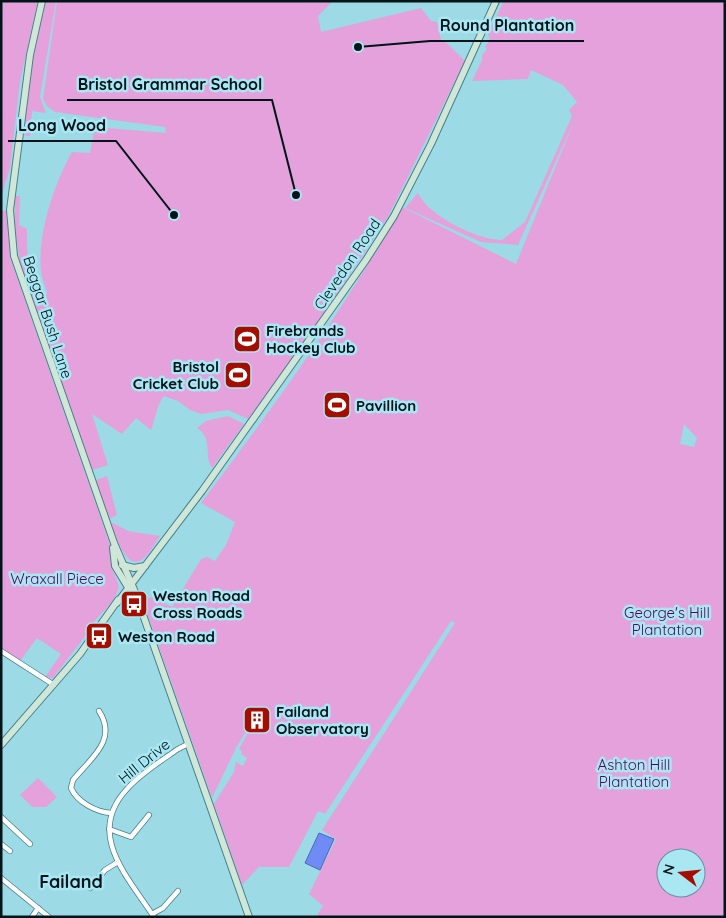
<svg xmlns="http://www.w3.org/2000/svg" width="726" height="918" font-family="Quicksand,sans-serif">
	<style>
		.green { fill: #e4a1dc; fill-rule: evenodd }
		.water { fill: #708bf5; stroke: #4e67b3 }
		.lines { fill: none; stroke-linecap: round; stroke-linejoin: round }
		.minor-casing { stroke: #45818c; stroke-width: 6 }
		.secondary-casing { stroke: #45818c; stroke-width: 8 }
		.minor { stroke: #fff; stroke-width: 4.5 }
		.secondary { stroke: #d0e6d6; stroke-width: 6 }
		.labels { text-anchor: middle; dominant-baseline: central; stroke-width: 5; stroke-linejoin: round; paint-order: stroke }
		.street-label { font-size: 15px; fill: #001419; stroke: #a9e7f3 }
		.poi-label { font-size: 15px; font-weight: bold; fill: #001419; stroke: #a9e7f3; text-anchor: start }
		.park-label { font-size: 15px; fill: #5b0057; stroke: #a9e7f3 }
		.quarter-label { font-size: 18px; font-weight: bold; fill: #001419; stroke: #a9e7f3 }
		.leader { fill: none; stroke: #001419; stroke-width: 2 }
		.callout-dot { fill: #001419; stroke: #a9e7f3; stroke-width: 2 }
		.callout-label { font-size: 16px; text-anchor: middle; font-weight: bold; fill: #001419; stroke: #a9e7f3; stroke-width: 5; stroke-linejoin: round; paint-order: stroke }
	</style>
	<rect width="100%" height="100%" fill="#9cdae5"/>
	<g class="green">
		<path d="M1,1h37l-18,80 -10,87 -9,29z"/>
		<path d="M45,1h11l-16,96 6,16 -14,-2 -2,25 -9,-1 8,-65z"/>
		<path d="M57,1h276l-15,15 3,16 100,-24 10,13 6,1 4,18 7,4 17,17 -76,154 -69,105 -72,99 -20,-9 -27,4 -11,-4 -12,-9 -14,-5c-8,10 -8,22 -13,34l-15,-12 -14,16 -30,-20 16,51 -16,5 -71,-201 -6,-40v-33h5l-1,29 8,4c0,28 -1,46 21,66 -2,-8 -6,-15 -7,-23 -4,-37 13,-88 31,-120l18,1 5,-26 71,6 -1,-6 -110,-15 -8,-6 -4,-7z"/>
		<path d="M504,1h221v916h-409l7,-11 -14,-12 27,-55 -14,-9 133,-207 -4,-2 -126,193 -7,-3 -29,56h-30l-17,18 -28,-81 20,-32 2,-10 7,4 4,-8 -6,-4 1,-3 -3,-2 10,-18 6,-2 6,-9 -4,-5 -4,4 -17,29 -24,50 -69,-197 9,-4 20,10 29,-48 6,-2 8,4 11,-16 9,-23 -34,-19c72,-95 142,-192 201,-296l114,57 59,-145 -57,126 -37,-3 -76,-34 13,-15c10,23 60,47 84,47l23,-18 47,-106 -3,-6 8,-8 -14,-17 -32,-15 -3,9 -56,2 10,-21v-5l5,-6 -2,-3 5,-5 -2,-8zM684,424l13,14 -3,9 -14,-3zM666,858h30v30h-30z"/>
		<path d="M1,210l5,1 5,49 99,285 1,21 8,20c-4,20 -26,31 -33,49l-33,43 -8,-1 16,-23 -24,-16 -17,23 -19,-13z"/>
		<path d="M228,416l16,8 -32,44c-9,-13 2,-29 -15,-40l9,-7z"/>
		<path d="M107,476l10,39 -8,4 -13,-39z"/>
		<path d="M113,523l15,8 32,5c-5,7 -12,21 -20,25 -15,7 -25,-27 -29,-37z"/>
		<path d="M38,778l19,19 -11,10h-14l-12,-12z"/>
	</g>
	<path class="water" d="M319,833l15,6 -14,31 -15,-7z"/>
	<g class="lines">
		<g class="minor-casing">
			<g id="minor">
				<path d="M1,651l53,34"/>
				<path d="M99,711c19,29 -8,47 -26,69l-2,8c6,14 25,24 40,25"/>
				<path d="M1,817l29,27"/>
				<path d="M109,829l22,8 18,-22"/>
				<path d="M1,844l9,7"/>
				<path d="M1,878l48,39"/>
				<path d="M90,888l15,-18 13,-8"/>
				<path d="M152,914l11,-6 15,-17"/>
				<path d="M32,917l6,-9"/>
				<path d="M154,917c-26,-40 -69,-83 -27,-128 14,-16 34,-28 51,-40l10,-5"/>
			</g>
		</g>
		<g class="secondary-casing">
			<g id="secondary">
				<path d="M42,1l-12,54 -20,155 4,46 100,287 21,49 114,325"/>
				<path d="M113,548l2,18 14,23"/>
				<path d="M122,565l12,3 11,-2"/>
				<path d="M117,603l85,-112 164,-231 28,-44 37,-72 65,-143"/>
				<path d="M1,745l79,-91 38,-54"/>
			</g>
		</g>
		<use href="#minor" class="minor"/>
		<use href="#secondary" class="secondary"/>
	</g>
	<defs>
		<g id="stadium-square" transform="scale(1.4375)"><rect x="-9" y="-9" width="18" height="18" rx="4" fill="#a30e00" stroke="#a9e7f3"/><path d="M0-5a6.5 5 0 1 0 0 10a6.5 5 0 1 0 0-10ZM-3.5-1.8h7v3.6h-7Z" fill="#fff"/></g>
		<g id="bus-square" transform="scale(1.4375)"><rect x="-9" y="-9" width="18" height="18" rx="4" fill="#a30e00" stroke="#a9e7f3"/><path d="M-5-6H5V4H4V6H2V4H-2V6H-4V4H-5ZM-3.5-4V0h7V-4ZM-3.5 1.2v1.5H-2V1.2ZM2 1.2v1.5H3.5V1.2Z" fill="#fff"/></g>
		<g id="building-square" transform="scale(1.4375)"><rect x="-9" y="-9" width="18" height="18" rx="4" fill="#a30e00" stroke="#a9e7f3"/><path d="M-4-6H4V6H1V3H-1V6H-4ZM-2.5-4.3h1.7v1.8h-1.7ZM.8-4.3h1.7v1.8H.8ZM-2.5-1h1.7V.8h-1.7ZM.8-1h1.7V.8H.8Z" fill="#fff"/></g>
	</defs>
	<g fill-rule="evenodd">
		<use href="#stadium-square" x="247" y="339"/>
		<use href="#stadium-square" x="238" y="375"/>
		<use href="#stadium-square" x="337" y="405"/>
		<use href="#bus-square" x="134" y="604"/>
		<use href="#bus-square" x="99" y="636"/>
		<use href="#building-square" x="257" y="720"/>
	</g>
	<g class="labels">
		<g class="street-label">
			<text transform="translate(347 264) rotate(-56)">Clevedon Road</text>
			<text transform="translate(48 317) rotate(72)">Beggar Bush Lane</text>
			<text transform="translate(144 761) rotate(-39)">Hill Drive</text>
		</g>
		<g class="poi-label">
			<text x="266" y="330">Firebrands<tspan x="266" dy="17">Hockey Club</tspan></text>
			<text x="219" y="366" text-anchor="end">Bristol<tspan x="219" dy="17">Cricket Club</tspan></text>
			<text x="356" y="405">Pavillion</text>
			<text x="153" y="595">Weston Road<tspan x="153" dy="17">Cross Roads</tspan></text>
			<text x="118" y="636">Weston Road</text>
			<text x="276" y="711">Failand<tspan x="276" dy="17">Observatory</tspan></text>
		</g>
		<g class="park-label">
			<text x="57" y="578">Wraxall Piece</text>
			<text x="667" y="612">George's Hill<tspan x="667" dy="17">Plantation</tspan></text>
			<text x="634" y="764">Ashton Hill<tspan x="634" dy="17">Plantation</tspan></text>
		</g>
		<g class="quarter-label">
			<text x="71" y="881">Failand</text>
		</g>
	</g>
	<path class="leader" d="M358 47L430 41H584M296 195L272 100H67M174 215L116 141H8"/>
	<g class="callout-dot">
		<circle cx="358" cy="47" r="5"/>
		<circle cx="296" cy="195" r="5"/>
		<circle cx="174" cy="215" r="5"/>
	</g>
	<g class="callout-label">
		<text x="507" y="31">Round Plantation</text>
		<text x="170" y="90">Bristol Grammar School</text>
		<text x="62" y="131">Long Wood</text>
	</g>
	<rect width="726" height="918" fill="none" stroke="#001419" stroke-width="5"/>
	<g transform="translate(681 873) rotate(286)"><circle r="24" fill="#a9e7f3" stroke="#65939c"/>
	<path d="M0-4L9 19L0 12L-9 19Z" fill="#a30e00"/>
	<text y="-8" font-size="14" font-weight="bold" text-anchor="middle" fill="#001419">N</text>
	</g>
</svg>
